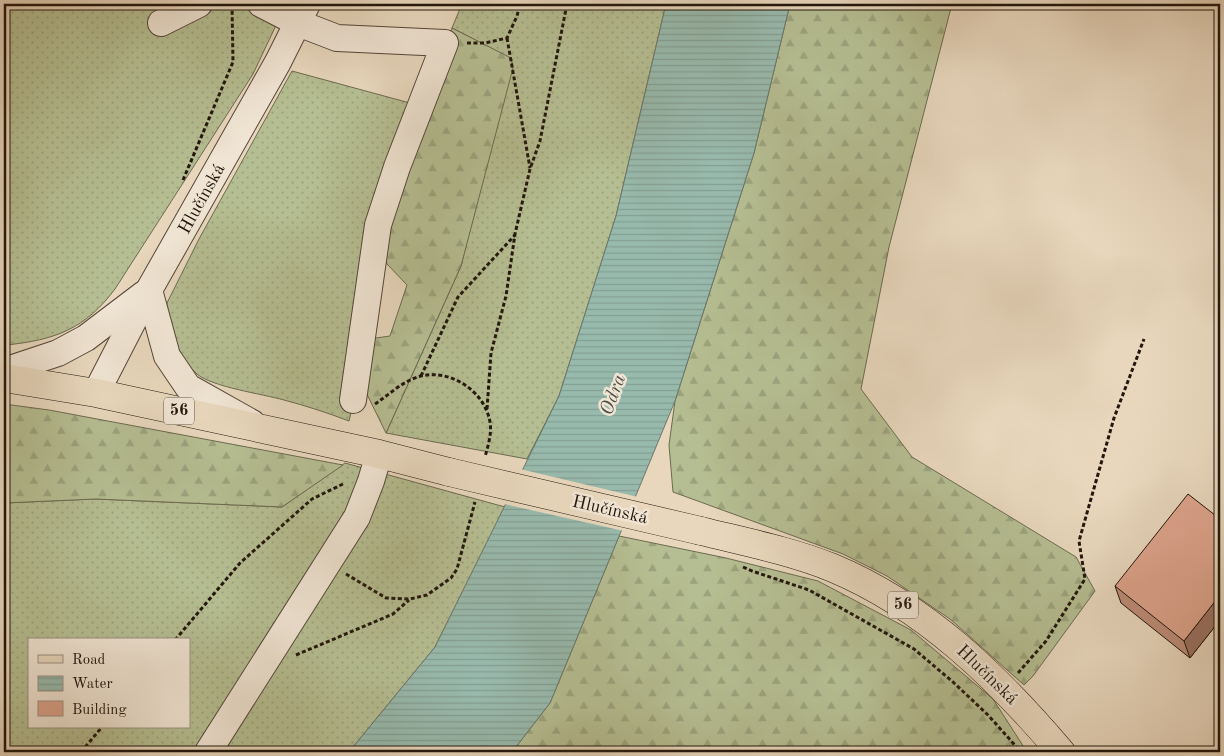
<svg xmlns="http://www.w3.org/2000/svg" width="1224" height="756" font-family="'Old Standard TT',serif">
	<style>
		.grass { fill: url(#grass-dots); stroke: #6c6a50; fill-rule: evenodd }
		.forest { fill: url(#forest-firs); stroke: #6c6a50 }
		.water { fill: url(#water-rules); stroke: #69786d }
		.pier { fill: #e8d7bd }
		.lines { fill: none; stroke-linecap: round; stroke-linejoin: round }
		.minor-casing { stroke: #544639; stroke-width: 28 }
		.major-casing { stroke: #22160d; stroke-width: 29 }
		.path { stroke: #22160d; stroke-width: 3; stroke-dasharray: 4 2.5; stroke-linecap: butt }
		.minor { stroke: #f0e5d4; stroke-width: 26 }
		.major { stroke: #e8d7bd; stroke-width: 28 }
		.major-bridge-casing { stroke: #22160d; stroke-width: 29; stroke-linecap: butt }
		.major-bridge { stroke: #e8d7bd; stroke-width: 28 }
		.wall { fill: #be8d79; stroke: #22160d }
		.shaded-wall { fill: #9b7363; stroke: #22160d }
		.building { fill: #dda48d; stroke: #22160d }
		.labels { text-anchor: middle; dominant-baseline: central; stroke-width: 5; stroke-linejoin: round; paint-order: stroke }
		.shield { fill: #f0e5d4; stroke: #605449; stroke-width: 1 }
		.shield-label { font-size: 16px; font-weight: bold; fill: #22160d }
		.street-label { font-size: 18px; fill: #22160d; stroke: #f0e5d4 }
		.water-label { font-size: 19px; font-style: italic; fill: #4b4f45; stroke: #f0e5d4 }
	</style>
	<defs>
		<pattern id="grass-dots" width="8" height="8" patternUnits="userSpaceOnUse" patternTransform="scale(1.25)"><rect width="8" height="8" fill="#b5be92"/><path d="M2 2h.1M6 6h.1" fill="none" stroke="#9ba37d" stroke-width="1.8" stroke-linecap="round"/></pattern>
		<pattern id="forest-firs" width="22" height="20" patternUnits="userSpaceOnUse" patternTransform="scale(1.25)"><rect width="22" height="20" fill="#b5be92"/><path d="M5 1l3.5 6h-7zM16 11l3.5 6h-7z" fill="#9ba37d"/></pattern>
		<pattern id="water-rules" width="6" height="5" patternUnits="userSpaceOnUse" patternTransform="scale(1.25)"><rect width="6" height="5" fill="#98baad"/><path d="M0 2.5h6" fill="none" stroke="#839f94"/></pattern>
	</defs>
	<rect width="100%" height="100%" fill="#e8d7bd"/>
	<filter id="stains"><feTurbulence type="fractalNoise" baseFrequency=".004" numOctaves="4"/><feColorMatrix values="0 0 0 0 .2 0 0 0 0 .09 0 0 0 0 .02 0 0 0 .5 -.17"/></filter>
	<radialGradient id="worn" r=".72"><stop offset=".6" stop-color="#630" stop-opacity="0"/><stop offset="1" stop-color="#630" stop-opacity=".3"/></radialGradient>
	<g class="grass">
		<path d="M4,4h282l-33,70 -138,215c-30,40 -60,51 -109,56h-2z"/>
		<path d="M462,4h204l-50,212 -57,180 -32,63 -141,-26 75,-167 51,-207 -60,-31z"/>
		<path d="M292,71l129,35 -72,315c-21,-8 -42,-15 -65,-21 -21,-6 -72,-13 -87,-26 -19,-17 -32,-47 -30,-71l32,-64z"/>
		<path d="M345,463l160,44 -70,140 -86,105h-345v-249l91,-4 187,8zM29,640h160v87h-160z"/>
	</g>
	<g class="forest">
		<path d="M790,4h162l-63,243 -28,142 51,68 164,100 19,34 -62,85 -9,9 -74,-66 -63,-43 -44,-22 -170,-62 -4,-47 6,-44 79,-248z"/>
		<path d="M452,28l59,30 2,10 -52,198 -75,167 -29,-59 5,-34 28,-4 17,-51 -20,-21 -9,-39 19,-58z"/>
		<path d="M4,404l45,6 294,55 -61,42 -186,-8 -92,4z"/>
		<path d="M619,536l107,22 92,23 93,49 82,69 34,53h-515l38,-49z"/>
	</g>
	<path class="water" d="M666,4h124l-36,149 -79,248 -125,302 -38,49h-163l86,-105 124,-251 57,-180z"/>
	<path class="pier" d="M520,469l118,28 -14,34 -120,-27z"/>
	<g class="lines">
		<g class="minor-casing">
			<g id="minor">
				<path d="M261,4l37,19 39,15 108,5 -48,124 -19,58 -25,175"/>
				<path d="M161,23l38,-19"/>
				<path d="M149,290l18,66 21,31 64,36"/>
				<path d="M4,371l54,-18 28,-15 58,-44"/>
				<path d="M96,393l53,-103 129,-228 29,-58"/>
				<path d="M208,752l149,-235 14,-36 8,-27"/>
			</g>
		</g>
		<g class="major-casing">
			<g id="major">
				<path d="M4,378l92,15 283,61 70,18"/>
				<path d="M701,531c44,11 90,20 132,37 93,39 164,109 228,184"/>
			</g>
		</g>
		<g class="path">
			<path d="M507,38l23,130"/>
			<path d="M467,43h18l22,-5 10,-22 3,-12"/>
			<path d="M183,180l50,-118 -1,-58"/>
			<path d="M421,376l37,-79 57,-62"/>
			<path d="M375,404c15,-10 29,-24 46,-28 31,-7 64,16 69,46 2,11 -2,24 -5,35"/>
			<path d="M487,409l4,-56 15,-57 9,-62 15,-65 10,-28 27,-137"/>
			<path d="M743,567l9,4 57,19 105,59 39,33 35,33 33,37"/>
			<path d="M346,574l40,24 24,1 17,-4 24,-17 6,-9 18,-67"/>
			<path d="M175,640l65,-77 72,-64 33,-16"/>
			<path d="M296,655l97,-41 16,-14"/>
			<path d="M1018,673l28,-32 39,-62 -6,-38 35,-123 30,-79"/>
			<path d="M81,752l21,-25"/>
		</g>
		<use href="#minor" class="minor"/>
		<use href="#major" class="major"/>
		<g class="major-bridge-casing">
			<path id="major-bridge" d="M449,472l252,59"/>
		</g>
		<use href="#major-bridge" class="major-bridge"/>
	</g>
	<path class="wall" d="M1220,519v101l-30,38 -69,-55 -6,-17z"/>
	<path class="shaded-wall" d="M1220,595v25l-30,38 -6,-17z"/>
	<path class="building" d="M1188,494l32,25v76l-36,46 -69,-55z"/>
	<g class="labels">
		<g class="shield">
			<rect x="164" y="397.5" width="30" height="27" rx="4"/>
			<rect x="888" y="591.5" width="30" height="27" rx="4"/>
		</g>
		<g class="shield-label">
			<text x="179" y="411">56</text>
			<text x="903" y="605">56</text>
		</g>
		<g class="street-label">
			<text transform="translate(202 199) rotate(-61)">Hlučínská</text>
			<text transform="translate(610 510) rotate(13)">Hlučínská</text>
			<text transform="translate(987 675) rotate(44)">Hlučínská</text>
		</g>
		<g class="water-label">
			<text transform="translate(614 395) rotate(-70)">Odra</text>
		</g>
	</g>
	<rect width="1224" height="756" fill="none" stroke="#e8d7bd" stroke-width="20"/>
	<rect x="5" y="5" width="1214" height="746" fill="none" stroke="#22160d" stroke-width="2.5"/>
	<rect x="10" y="10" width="1204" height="736" fill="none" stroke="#22160d"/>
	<rect x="28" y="638" width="162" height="90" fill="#f0e5d4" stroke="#9e9284"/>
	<rect x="38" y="655" width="25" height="8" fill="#e8d7bd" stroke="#9e9284"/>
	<text x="72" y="664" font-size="15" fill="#22160d">Road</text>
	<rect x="38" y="676" width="25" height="15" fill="url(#water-rules)" stroke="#9e9284"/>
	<text x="72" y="688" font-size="15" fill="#22160d">Water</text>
	<rect x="38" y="701" width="25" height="15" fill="#dda48d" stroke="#9e9284"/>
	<text x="72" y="714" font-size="15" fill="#22160d">Building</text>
	<rect width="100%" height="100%" filter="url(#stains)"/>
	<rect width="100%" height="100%" fill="url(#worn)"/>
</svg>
